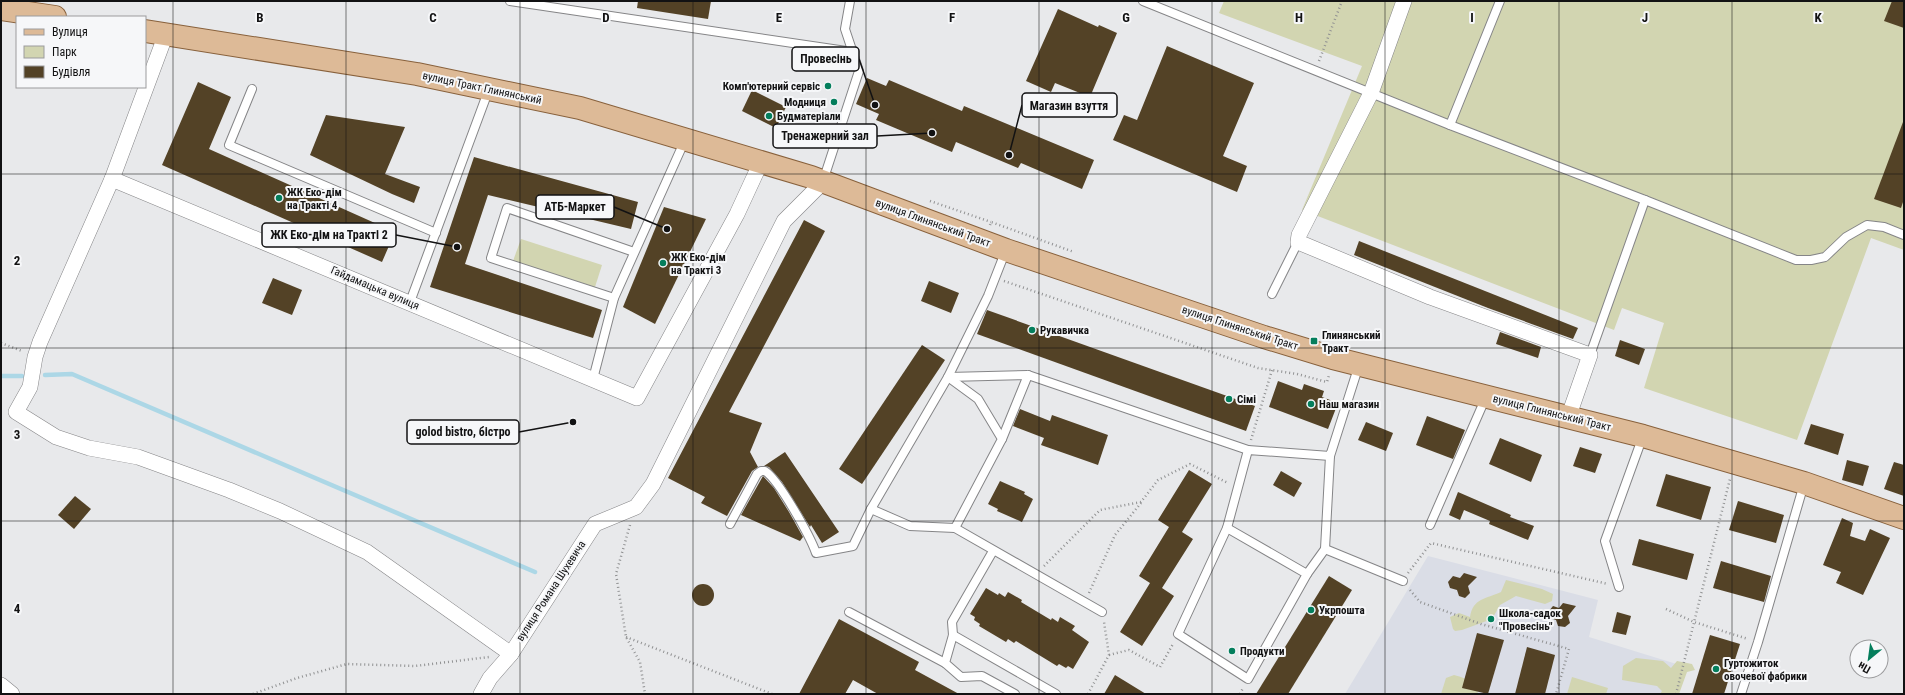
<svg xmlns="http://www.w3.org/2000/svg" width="1905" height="695" font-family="'Roboto Condensed',sans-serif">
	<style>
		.built { fill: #dadde6 }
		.green { fill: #d2d5b1 }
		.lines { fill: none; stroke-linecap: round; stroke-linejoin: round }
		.stream { stroke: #acd7e6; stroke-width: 4.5 }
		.building { fill: #534226 }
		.service-casing { stroke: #858587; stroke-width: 10 }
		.minor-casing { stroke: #858587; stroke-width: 16 }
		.primary-casing { stroke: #88613c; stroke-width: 24 }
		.path { stroke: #909192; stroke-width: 2.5; stroke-dasharray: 1 3; stroke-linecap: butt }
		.service { stroke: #fff; stroke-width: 8 }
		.minor { stroke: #fff; stroke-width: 15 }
		.primary { stroke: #ddba97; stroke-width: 22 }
		.grid { fill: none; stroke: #121213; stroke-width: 1; stroke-opacity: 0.55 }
		.poi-dot { fill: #047e5c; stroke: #f6f7f9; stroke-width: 1.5 }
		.labels { text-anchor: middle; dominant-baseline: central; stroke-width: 4; stroke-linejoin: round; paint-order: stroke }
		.poi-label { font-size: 11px; font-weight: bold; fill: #121213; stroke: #f6f7f9; text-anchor: start }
		.street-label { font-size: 11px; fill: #121213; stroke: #f6f7f9 }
		.grid-label { font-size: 13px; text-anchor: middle; font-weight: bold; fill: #121213; stroke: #f6f7f9; stroke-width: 4; stroke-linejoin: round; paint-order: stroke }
		.leader { fill: none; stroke: #121213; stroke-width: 1.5 }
		.callout-dot { fill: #121213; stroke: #f6f7f9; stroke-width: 1.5 }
		.callout { fill: #f6f7f9; stroke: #121213; stroke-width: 1.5 }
		.callout-label { font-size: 12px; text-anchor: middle; font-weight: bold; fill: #121213 }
	</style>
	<rect width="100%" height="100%" fill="#e8e9eb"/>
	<path class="built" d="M1428,556l170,44 -9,37 94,29 -8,28h-330z"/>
	<g class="green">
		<path d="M1224,1h680v249l-33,-12 -74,202 -153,-52 20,-65 -42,-15 -8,22 -312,-120 60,-144 -143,-53z"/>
		<path d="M521,239l81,26 -7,22 -82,-26z"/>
		<path d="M1506,580l36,9 11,5 -1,7 -7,3 -29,-8 -16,9 -8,14 -30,11 -7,1 -2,-2 -3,-12 9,-4 11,4c3,-19 16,-18 31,-25z"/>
		<path d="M1636,658l27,3 8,7 6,-7 15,3 3,6 -8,2 -8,22h-19l2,-3 -5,-5 -35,-6 1,-14z"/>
		<path d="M1454,675c9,2 23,7 24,19h-37l5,-16z"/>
		<path d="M1572,677l36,11 -2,6h-39z"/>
	</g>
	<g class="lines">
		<g class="stream">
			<path d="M45,375l27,-1 463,198"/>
			<path d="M1,376h21"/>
		</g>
	</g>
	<g class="building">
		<path d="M638,1h73l-3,18 -71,-11z"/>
		<path d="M1892,1h12v27l-20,-7z"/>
		<path d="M1058,9l40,18 1,-2 18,8 -27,64 -35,-14 -4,9 -25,-11z"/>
		<path d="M1167,46l87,37 -31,73 24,10 -10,26 -124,-52 11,-25 13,5z"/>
		<path d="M867,78l19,8 3,-6 73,31 2,-5 130,54 -12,29 -61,-26 -3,5 -62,-26 -4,10 -76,-32 3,-6 -23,-10z"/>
		<path d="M198,82l33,15 -22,52 186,83 -13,30 -220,-97z"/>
		<path d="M752,90l34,17 -10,21 -34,-17z"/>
		<path d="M326,115l79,12 -20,47 35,13 -6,16 -22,-9 -82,-39z"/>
		<path d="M1903,122h1v77l-3,9 -27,-9z"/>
		<path d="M474,157l164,45 -7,27 -143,-34 -23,69 137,46 -9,28 -163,-51z"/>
		<path d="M664,207l42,12 -51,105 -32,-17z"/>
		<path d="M804,220l21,11 -96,181 33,11 -12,29 8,15 -6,4 -25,45 -26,-13 4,-6 -37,-19z"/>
		<path d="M1359,241l219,87 -5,11 -85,-31 -134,-53z"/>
		<path d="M273,278l29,12 -10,25 -30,-12z"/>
		<path d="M929,281l30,12 -8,20 -30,-12z"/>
		<path d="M987,310l268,96 -9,25 -269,-97z"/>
		<path d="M1500,332l41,15 -3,11 -42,-14z"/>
		<path d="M1620,340l25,9 -6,16 -24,-9z"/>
		<path d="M922,345l23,15 -83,124 -23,-15z"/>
		<path d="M1278,381l24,9 2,-6 20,7 -2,6 16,6 -10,26 -59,-22z"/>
		<path d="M1020,409l30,12 2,-6 56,20 -10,30 -57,-20 3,-7 -31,-12z"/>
		<path d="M1427,416l38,14 -12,29 -37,-14z"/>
		<path d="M1366,422l27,11 -7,18 -28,-11z"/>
		<path d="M1811,424l33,10 -6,21 -34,-11z"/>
		<path d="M1500,438l42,17 -11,27 -42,-18z"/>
		<path d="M1580,447l22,7 -7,19 -22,-7z"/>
		<path d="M785,452l54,80 -17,11 -11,-18 -1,2 -28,-45 -13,-15 -5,-1z"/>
		<path d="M1847,460l22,6 -6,20 -21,-6z"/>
		<path d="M1894,462l10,3v31l-20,-7z"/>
		<path d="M1189,470l23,14 -30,48 11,7 -31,49 12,8 -32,50 -22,-14 30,-49 -11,-7 30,-49 -11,-7z"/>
		<path d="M1281,471l21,12 -8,14 -21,-12z"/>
		<path d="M1666,474l45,13 -10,33 -45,-14z"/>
		<path d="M763,476l11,12 15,24 14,25 -3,4 -59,-26z"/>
		<path d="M1000,481l25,11 -1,2 9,5 -11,23 -25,-11 1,-2 -10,-5z"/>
		<path d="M1458,492l53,23 -1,2 24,9 -6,14 -39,-16 1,-3 -26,-11 -4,10 -11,-5z"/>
		<path d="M75,496l16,13 -17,20 -16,-14z"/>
		<path d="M1738,501l46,14 -8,28 -47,-13z"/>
		<path d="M1842,518l11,5 -3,13 15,5 5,-12 20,9 -27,57 -27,-12 5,-11 -18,-7z"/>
		<path d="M1639,539l55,15 -7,26 -55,-15z"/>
		<path d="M1721,561l50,15 -7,26 -51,-14z"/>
		<path d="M1464,573l13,4 -9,9 2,7 -5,5 -6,-2 -2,-6 -7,-2 -2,-6 5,-6 7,2z"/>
		<path d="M1329,576l23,14 -64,104h-32z"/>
		<circle cx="703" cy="595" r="11"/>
		<path d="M986,588l12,7 1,-2 6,4 3,-5 14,8 -1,2 30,18 1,-2 6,4 2,-5 15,9 -3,4 17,12 -16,27 -5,-3 -2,2 -7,-4 -2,2 -41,-25 -2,2 -6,-4 -2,3 -27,-16 1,-2 -6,-4 1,-3 -5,-3z"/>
		<path d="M1563,603l13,3 -8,10 2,7 -5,4 -7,-1 -2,-6 -6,-2 -2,-6 5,-6 6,2z"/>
		<path d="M1617,612l14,4 -5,19 -14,-3z"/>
		<path d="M839,619l80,43 -4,8 44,24h-81l-25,-14 -8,14h-46z"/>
		<path d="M1477,633l27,7 -16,54 -26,-6z"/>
		<path d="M1710,635l30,9 -16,50h-32z"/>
		<path d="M1527,647l28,8 -10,39h-30z"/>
		<path d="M1115,675l31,19h-42z"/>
	</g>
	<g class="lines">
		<g class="service-casing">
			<g id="service">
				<path d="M510,1l343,51"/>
				<path d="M1143,1l307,124 195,75 -55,155"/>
				<path d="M252,89l-23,56 207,88"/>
				<path d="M1450,125l50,-124"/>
				<path d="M823,181l36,-110 -14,-42 5,-28"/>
				<path d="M1645,200l151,60h15l14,-3 21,-20 21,-12 17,2 20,8"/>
				<path d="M1006,250l-18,46 -40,81 30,22 24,40 -47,89 147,84"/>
				<path d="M1272,294l26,-52"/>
				<path d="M614,298l-123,-40 16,-50 127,44"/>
				<path d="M410,302l79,-213"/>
				<path d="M593,379l21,-81 71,-158"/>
				<path d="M1002,439l26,-64"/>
				<path d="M871,509l39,17 45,2"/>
				<path d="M730,524l27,-50 4,-3h4c14,9 45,65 51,82l37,-7 18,-37 77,-132 80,-2 220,75"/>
				<path d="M1430,525l56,-128"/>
				<path d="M1227,528l80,46 -59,105 -70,-45z"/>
				<path d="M1227,528l21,-78 82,6 29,-91"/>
				<path d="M1325,549l78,32"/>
				<path d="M993,551l-41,71 1,13 -8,28 16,14 21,-1 33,18"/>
				<path d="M1307,574l18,-25 5,-93"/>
				<path d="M1619,587l-14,-46 38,-105"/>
				<path d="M849,612l96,51"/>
				<path d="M953,635l103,59"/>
				<path d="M1741,694l17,-52 46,-158"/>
			</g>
		</g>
		<g class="minor-casing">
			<g id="minor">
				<path d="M1404,1l-33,92 -72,142 -1,7 132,55 160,58 -22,63"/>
				<path d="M166,34l-54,145 -72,163 -5,15 -5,30 -14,25 40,25 33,11 49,9 91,33 51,21 87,41 144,102"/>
				<path d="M112,179l525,219 100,-184 24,-52"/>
				<path d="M1,685l11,9"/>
				<path d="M481,694l9,-16 21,-24 84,-130 41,-17 17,-23 131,-263 39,-39"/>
			</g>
		</g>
		<g class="primary-casing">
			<g id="primary">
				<path d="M1,9l54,8"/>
				<path d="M145,31l272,43 163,34 231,69 195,73 258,87 69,21 310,78 161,47 100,35"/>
			</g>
		</g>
		<g class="path">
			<path d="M1319,61l23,-60"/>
			<path d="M930,201l61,21"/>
			<path d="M990,225l1,-3 83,30"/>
			<path d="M1004,281l254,87 39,6 30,8 2,-7"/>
			<path d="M1,343l21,8"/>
			<path d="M1251,440l21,-70"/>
			<path d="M630,525l-14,49 10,63 14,25 5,32"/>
			<path d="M1044,566l56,-56 41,-8 17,-22 32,-16 38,19"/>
			<path d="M1408,573l23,-30 177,41"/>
			<path d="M1410,590l10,12 61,22 88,25 -13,45"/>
			<path d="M1089,593l26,-58 26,-32"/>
			<path d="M1666,609l28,13 54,17"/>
			<path d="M626,637l146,57"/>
			<path d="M1109,655l20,-5 31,17 13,-23"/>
			<path d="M253,694l44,-16 50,-14 68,2 74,-9"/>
			<path d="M1088,694l21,-39 -5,-33"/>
			<path d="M1240,694l3,-6"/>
			<path d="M1676,694l54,-215"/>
		</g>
		<use href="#service" class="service"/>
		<use href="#minor" class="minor"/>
		<use href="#primary" class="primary"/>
	</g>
	<path class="grid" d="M173,1v693M346,1v693M520,1v693M693,1v693M866,1v693M1039,1v693M1212,1v693M1385,1v693M1559,1v693M1732,1v693M1,174h1903M1,348h1903M1,521h1903"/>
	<g class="poi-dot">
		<circle cx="828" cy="86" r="4"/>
		<circle cx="834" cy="102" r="4"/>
		<circle cx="769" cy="116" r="4"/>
		<circle cx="279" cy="198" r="4"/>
		<circle cx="663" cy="263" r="4"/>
		<circle cx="1032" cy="330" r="4"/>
		<rect x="1310" y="337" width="8" height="8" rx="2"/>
		<circle cx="1229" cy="399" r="4"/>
		<circle cx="1311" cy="404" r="4"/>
		<circle cx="1311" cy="610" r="4"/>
		<circle cx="1491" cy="619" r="4"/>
		<circle cx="1232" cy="651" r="4"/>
		<circle cx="1716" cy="669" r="4"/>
	</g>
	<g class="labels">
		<g class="poi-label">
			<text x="820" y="86" text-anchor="end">Комп'ютерний сервіс</text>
			<text x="826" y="102" text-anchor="end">Модниця</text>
			<text x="777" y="116">Будматеріали</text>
			<text x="287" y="192">ЖК Еко-дім<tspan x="287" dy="13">на Тракті 4</tspan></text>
			<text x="671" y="257">ЖК Еко-дім<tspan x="671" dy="13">на Тракті 3</tspan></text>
			<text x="1040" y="330">Рукавичка</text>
			<text x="1322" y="335">Глинянський<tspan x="1322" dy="13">Тракт</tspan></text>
			<text x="1237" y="399">Сімі</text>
			<text x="1319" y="404">Наш магазин</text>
			<text x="1319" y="610">Укрпошта</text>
			<text x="1499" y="613">Школа-садок<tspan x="1499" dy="13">"Провесінь"</tspan></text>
			<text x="1240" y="651">Продукти</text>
			<text x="1724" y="663">Гуртожиток<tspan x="1724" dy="13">овочевої фабрики</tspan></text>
		</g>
		<g class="street-label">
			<text transform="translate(482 88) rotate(12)">вулиця Тракт Глинянський</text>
			<text transform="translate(933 223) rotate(20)">вулиця Глинянський Тракт</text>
			<text transform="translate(375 288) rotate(23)">Гайдамацька вулиця</text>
			<text transform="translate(1240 328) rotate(18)">вулиця Глинянський Тракт</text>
			<text transform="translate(1552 413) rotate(14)">вулиця Глинянський Тракт</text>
			<text transform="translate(551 591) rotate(-57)">вулиця Романа Шухевича</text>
		</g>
	</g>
	<g class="grid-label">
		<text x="260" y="22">B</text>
		<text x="433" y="22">C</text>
		<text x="606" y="22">D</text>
		<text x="779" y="22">E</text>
		<text x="952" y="22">F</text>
		<text x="1126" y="22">G</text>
		<text x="1299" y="22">H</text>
		<text x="1472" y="22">I</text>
		<text x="1645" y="22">J</text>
		<text x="1818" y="22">K</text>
		<text x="17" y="265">2</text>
		<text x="17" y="439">3</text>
		<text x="17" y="613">4</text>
	</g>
	<path class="leader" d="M875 105L859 59M1009 155L1022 105M932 133L877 136M667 229L614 207M457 247L396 235M573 422L519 432"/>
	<g class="callout-dot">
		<circle cx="875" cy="105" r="4"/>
		<circle cx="1009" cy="155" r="4"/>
		<circle cx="932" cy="133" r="4"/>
		<circle cx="667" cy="229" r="4"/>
		<circle cx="457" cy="247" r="4"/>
		<circle cx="573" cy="422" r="4"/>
	</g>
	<g class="callout">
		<rect x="792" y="47" width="67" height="24" rx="4"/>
		<rect x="1022" y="93" width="95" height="24" rx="4"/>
		<rect x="773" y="124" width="104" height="24" rx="4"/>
		<rect x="536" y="195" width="78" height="24" rx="4"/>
		<rect x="262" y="223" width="134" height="24" rx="4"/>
		<rect x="407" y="420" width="112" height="24" rx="4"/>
	</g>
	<g class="callout-label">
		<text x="826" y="63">Провесінь</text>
		<text x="1069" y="110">Магазин взуття</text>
		<text x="825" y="140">Тренажерний зал</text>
		<text x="575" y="211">АТБ-Маркет</text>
		<text x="329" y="239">ЖК Еко-дім на Тракті 2</text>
		<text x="463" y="436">golod bistro, бістро</text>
	</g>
	<rect width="1905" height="695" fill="none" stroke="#121213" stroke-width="4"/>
	<rect x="16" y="16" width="130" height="72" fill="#f6f7f9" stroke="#9b9b9d"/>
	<rect x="24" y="29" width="20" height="6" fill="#ddba97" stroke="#9b9b9d"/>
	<text x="52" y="36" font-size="12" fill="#121213">Вулиця</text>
	<rect x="24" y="46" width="20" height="12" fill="#d2d5b1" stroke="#9b9b9d"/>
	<text x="52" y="56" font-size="12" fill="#121213">Парк</text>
	<rect x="24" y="66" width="20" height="12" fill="#534226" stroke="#9b9b9d"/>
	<text x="52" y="76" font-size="12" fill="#121213">Будівля</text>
	<g transform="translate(1869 659) rotate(209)"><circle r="19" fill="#f6f7f9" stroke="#9b9b9d"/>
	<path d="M0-3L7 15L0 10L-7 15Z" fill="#047e5c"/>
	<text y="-6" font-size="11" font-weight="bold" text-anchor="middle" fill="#121213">Пн</text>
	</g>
</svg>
